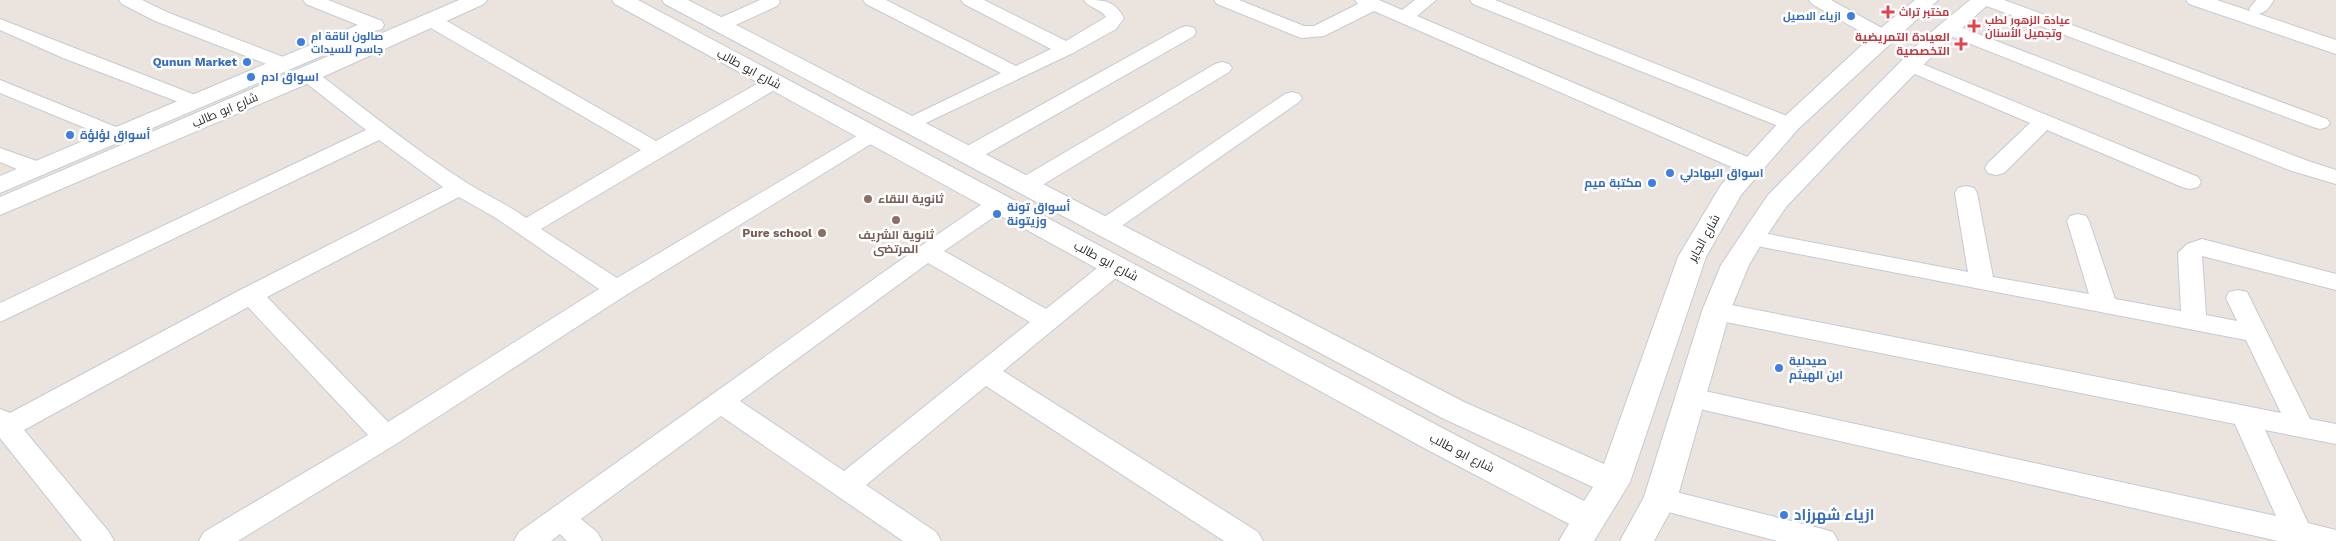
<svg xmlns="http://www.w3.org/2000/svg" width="2336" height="541" font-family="'Work Sans',Cairo,sans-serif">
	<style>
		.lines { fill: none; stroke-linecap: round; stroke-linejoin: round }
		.minor-casing { stroke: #c5cad3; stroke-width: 2 }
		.tertiary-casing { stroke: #c5cad3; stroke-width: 2 }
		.minor { fill: #fff; fill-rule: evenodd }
		.tertiary { fill: #fff; fill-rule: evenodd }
		.health-dot { fill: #e0444e; stroke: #fff; stroke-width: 2 }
		.shop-dot { fill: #3f7fe0; stroke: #fff; stroke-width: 2 }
		.education-dot { fill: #8d6e63; stroke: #fff; stroke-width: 2 }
		.labels { text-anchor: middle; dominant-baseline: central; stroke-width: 5; stroke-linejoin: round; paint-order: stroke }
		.far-health-label { font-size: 11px; font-weight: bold; fill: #be3a42; stroke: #fff; text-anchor: start }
		.far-shop-label { font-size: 11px; font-weight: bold; fill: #366cbe; stroke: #fff; text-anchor: end }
		.health-label { font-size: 12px; font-weight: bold; fill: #be3a42; stroke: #fff; text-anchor: end }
		.shop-label { font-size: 12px; font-weight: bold; fill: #366cbe; stroke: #fff; text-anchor: start }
		.street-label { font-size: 12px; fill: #2a2a2a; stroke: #fff }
		.education-label { font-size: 12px; font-weight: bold; fill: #785e54; stroke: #fff; text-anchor: start }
		.near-shop-label { font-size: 15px; font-weight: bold; fill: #366cbe; stroke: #fff; text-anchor: start }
	</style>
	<rect width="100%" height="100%" fill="#ebe3de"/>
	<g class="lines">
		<g class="minor-casing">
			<g id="minor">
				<path d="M119,0h23l27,13 122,47 3,4 -3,4 -7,2 -7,-2 -122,-47 -33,-17z"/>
				<path d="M303,0h25l54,21 2,4 -2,4 -7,2 -7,-2 -62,-25z"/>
				<path d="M760,0h19l1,2 -3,4 -50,23 -7,2 -7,-2 -2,-4 2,-4z"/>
				<path d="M863,0h23l130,66 35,-17 -87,-45 -3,-4h23l82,41 40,-24c-5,-8 -17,-9 -22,-17 20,0 30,0 40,18l-8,11 -43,24 -162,77 -7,-2 -3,-4 3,-4 97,-47 -135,-69z"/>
				<path d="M1214,0h25l65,26h10l44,-22 -3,-4h24l23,10 13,-10h21l-19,16 342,146 3,5 -3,5 -8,2 -8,-2 -369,-161 -50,25 -23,2 -84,-34z"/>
				<path d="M1470,0h25l302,120 3,4 -3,4 -7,2 -7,-2 -310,-124z"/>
				<path d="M1809,0h22l60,33 2,4 -2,4 -7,2 -7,-2 -65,-37z"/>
				<path d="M1978,0h26l323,119 3,4 -3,4 -7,2 -7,-2 -332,-123z"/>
				<path d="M2256,0h18c-6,9 -10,16 -22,13l-3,-4z"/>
				<path d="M431,14l7,2 218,125 106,-60 7,-2 7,2 3,4 -3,4 -235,140 76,49 248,-147 7,-2 7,2 3,4 -3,4 -253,156 -230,149 -158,97h-39l5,-9 164,-97 -120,-128 -224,123 85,102 5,9h-32l-82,-103v-29l10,4 232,-124 201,-102 -64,-47 -379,182v-19l366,-173 -65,-51 -3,-4 3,-4 7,-2 7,2c50,38 99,78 152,112 19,12 40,21 59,35l115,-68 -217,-126 -2,-4 2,-4zM459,197l37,21 103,71 -211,133 -121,-125z"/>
				<path d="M0,19l203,79 3,4 -3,4 -7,2 -7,-2 -126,-48 -63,-28z"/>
				<path d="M1950,23l358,138 28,9v14l-44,-13 -349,-138 -2,-4 2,-4z"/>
				<path d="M1187,26l7,2 2,4 -2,4 -218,124 -8,1 -8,-1 -3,-5 3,-5 220,-122z"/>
				<path d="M1910,59l288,118 3,5 -3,5 -8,2 -8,-2 -135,-57 -43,43 -8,2 -8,-2 -3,-5 3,-5 42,-40 -127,-54 -3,-4 3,-4z"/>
				<path d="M1222,62l7,2 3,4 -3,4 -195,118 -8,2 -8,-2 -3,-5 3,-5 197,-116z"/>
				<path d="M0,80l126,51 3,4 -3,4 -7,2 -7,-2 -112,-46z"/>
				<path d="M1292,92l7,2 3,4 -3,4 -186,130 -8,2 -8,-2 -3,-5 3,-5 188,-128z"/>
				<path d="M0,148l45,16 3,5 -3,5 -8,2 -8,-2 -29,-12z"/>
				<path d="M1966,186l8,2 3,5 16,84 96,17 -22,-73 3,-5 8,-2 8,2 3,5 26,78 66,12 -3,-58 9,-9 15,-5 134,35v16l-134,-34 4,59 31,6 -11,-23 3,-6 9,-2 9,2 63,127 26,5v20l-71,-14 43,93 28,7v11h-58l-596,-136 -4,-7 4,-7 9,-3 585,128 -41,-92 -519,-104 -9,-3 -3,-6 3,-6 9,-3 565,111 -35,-73 -494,-95 -8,-2 -4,-5 4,-5 8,-2 216,41 -13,-79 3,-5z"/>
				<path d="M999,196l8,2 3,5 -3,5 -63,43 102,58 61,-49 8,-2 8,2 4,6 -4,6 -120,99 255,161 5,9h-39l-238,-155 -120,99 70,47 5,9h-38l-182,-125 -140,103 16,13 5,9h-35l-7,-7 -9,7h-37l5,-9 400,-285 72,-49zM928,263l102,59 -186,149 -104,-70z"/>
				<path d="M1660,488l163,41 10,3 5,9h-61l-127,-34 -4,-8 4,-8z"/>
			</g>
		</g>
		<g class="tertiary-casing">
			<g id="tertiary">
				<path d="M459,0h28l-3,4 -168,76 -316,135v-18z"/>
				<path d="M612,0h26l808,430 138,71 9,-14 -151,-69 -777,-414 -3,-4h26l776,402 140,62 74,-207 43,-72 61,-66 94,-87 39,-32h23l-140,129 -57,66 -35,62 -76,225 -36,59h-35l10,-17 -145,-76 -809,-444z"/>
				<path d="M1970,0h23l-53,48 -99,101 -55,58 -23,34 -14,24 -19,46 -53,188 -23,42h-34l24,-44 58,-186 19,-46 22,-33 25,-37 156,-157z"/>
				<path d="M2186,0h31l119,40v14l-147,-50z"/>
				<path d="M360,24l8,2 3,5 -3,5 -368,157v-17z"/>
			</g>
		</g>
		<use href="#minor" class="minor"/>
		<use href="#tertiary" class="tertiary"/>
	</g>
	<g class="health-dot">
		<path d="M1885.5 4.5h5v5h5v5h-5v5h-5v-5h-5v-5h5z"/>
		<path d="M1971.5 18.5h5v5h5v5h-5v5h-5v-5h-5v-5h5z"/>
		<path d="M1958.5 36.5h5v5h5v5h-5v5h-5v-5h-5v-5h5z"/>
	</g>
	<g class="shop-dot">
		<circle cx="1851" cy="16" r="5"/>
		<circle cx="301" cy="42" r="5"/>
		<circle cx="247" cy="62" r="5"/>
		<circle cx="251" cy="77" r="5"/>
		<circle cx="70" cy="135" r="5"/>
		<circle cx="1670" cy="173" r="5"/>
		<circle cx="1652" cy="183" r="5"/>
		<circle cx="997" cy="214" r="5"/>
		<circle cx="1779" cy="368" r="5"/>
		<circle cx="1784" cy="515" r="5"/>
	</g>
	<g class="education-dot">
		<circle cx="868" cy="199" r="5"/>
		<circle cx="896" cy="220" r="5"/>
		<circle cx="822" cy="233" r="5"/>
	</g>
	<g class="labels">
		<g class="far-health-label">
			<text x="1899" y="12">مختبر تراث</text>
			<text x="1985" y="20">عيادة الزهور لطب<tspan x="1985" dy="13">وتجميل الأسنان</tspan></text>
		</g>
		<g class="far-shop-label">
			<text x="1841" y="16">ازياء الاصيل</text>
			<text x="311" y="36" text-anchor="start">صالون اناقة ام<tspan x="311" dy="13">جاسم للسيدات</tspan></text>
		</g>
		<g class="health-label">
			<text x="1950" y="37">العيادة التمريضية<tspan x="1950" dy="14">التخصصية</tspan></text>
		</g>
		<g class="shop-label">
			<text x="237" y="62" text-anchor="end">Qunun Market</text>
			<text x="261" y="77">اسواق ادم</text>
			<text x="80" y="135">أسواق لؤلؤة</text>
			<text x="1680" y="173">اسواق البهادلي</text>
			<text x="1642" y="183" text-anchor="end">مكتبة ميم</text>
			<text x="1007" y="207">أسواق تونة<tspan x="1007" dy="14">وزيتونة</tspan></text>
			<text x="1789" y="361">صيدلية<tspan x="1789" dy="14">ابن الهيثم</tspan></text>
		</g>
		<g class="street-label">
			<text transform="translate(749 69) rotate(28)">شارع ابو طالب</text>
			<text transform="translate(225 110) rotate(-23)">شارع ابو طالب</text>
			<text transform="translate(1704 238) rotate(-61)">شارع الجاير</text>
			<text transform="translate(1106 261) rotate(28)">شارع ابو طالب</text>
			<text transform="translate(1462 453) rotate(27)">شارع ابو طالب</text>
		</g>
		<g class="education-label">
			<text x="878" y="199">ثانوية النقاء</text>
			<text x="812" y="233" text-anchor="end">Pure school</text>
			<text x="896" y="235" text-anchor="middle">ثانوية الشريف<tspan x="896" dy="14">المرتضى</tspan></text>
		</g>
		<g class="near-shop-label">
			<text x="1794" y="515">ازياء شهرزاد</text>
		</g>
	</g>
</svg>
